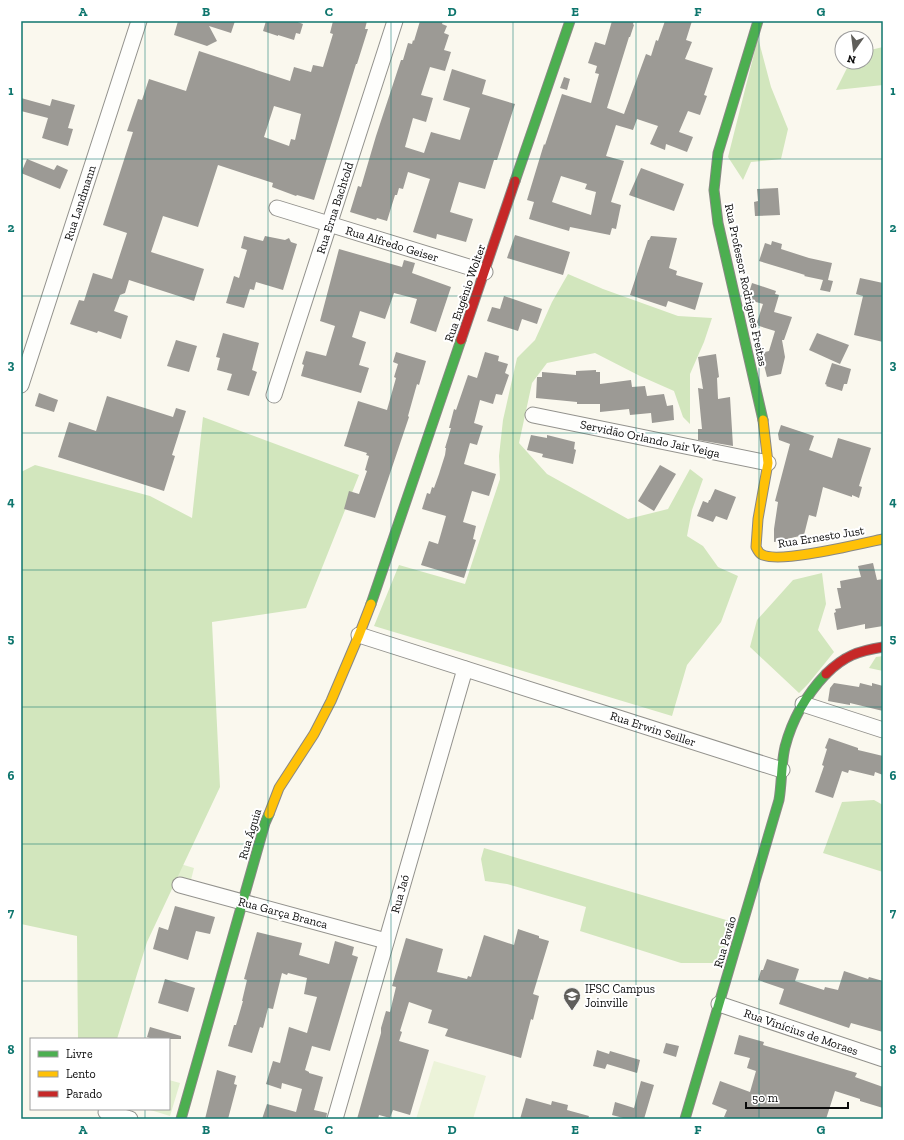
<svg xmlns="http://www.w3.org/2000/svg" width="904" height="1140" font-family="'Zilla Slab',serif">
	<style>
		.green { fill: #e2efcf }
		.forest { fill: #d2e6bd }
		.pitch { fill: #ecf3d9 }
		.building { fill: #9c9a95; fill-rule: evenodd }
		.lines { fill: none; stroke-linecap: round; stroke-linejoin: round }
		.street-casing { stroke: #93928d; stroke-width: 17 }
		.fast-casing { stroke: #898884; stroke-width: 11 }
		.slow-casing { stroke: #898884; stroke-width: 11 }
		.jam-casing { stroke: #898884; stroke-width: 11 }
		.street { stroke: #fefefc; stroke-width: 15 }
		.fast { stroke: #4caf50; stroke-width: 9 }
		.slow { stroke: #ffc107; stroke-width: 9 }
		.jam { stroke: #c62828; stroke-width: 9 }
		.grid { fill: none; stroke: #0f766e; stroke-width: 1; stroke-opacity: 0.55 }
		.labels { text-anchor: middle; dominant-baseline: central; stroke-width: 4; stroke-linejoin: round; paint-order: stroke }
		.street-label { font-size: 12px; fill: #0b0b0b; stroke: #fff }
		.poi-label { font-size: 12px; fill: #0b0b0b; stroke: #fff; text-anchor: start }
		.neatline { fill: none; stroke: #0f766e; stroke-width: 1.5 }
		.grid-label { font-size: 13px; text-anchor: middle; font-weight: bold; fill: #0f766e }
	</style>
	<rect width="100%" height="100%" fill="#faf8ee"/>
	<g class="green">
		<path d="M177,863l17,5 -3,12 -18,-5z"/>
		<path d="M169,1080l11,3 -10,33 -23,-7h22z"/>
	</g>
	<g class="forest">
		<path d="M758,38l13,49 17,42 -7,30 -30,3 -8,18 -15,-23z"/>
		<path d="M883,47v38l-47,5 14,-28h16v-11z"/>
		<path d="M568,274l35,15 75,27 34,2 -8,24 -14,32v50l-7,-7 -9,-26 -34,-15 -45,-23 -48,10 -15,20 -13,60 28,31 81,45 40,-10 22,-40 13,10 -11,31 -5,26 16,10 15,21 20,9 -17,46 -34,43 -15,51 -298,-90 25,-61 66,19 35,-105 -1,-23 4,-36 14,-62 18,-18 17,-38z"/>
		<path d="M203,417l156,58 -53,133 -94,14 8,165 -73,155 -30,97h-39l-1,-103 -56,-12v-452l14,-7 115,31 42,22z"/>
		<path d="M822,573l4,31 -8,26 16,22 -26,32 -9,9 -49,-46 7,-27 36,-40z"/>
		<path d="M883,656v15l-14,-3 7,-11z"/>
		<path d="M874,800l9,5v67l-60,-19 19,-51z"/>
		<path d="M484,848l249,74 -12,39 -8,2h-32l-101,-32 6,-24 -79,-23 -22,-3 -4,-22z"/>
	</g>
	<path class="pitch" d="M434,1061l52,15 -13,43h-57z"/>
	<g class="building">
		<path d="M178,21h57l-4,12 -22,-7 8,15 -10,5 -33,-11z"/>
		<path d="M266,21h29l8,3 -3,10 -4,-1 -2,7 -16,-5v1l-15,-5z"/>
		<path d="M333,21h34l-2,8h3l-11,35h-1l-42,136 -17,-5 -1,1 -24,-9 1,-4 -55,-18 -20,62 -35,-11 -12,36 53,17 -10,32 -65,-21 -4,13 -5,2 -6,16 14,5 -7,23 -23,-8 -1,2 -27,-9 9,-24 5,1 9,-28 19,6 15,-46 -24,-8 30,-93 -6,-1 11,-32 4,1 7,-21 37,12 13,-40 91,30 4,-14 17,5 2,-7 10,2 10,-33 -3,-1zM274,106l27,8 -6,26 -4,-1 -2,7 -25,-9z"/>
		<path d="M420,21h23l-1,3 5,2 -3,7 5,2 -5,15 7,2 -6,19 -15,-4 -9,28 12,3 -7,24 -13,-4 -8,29 19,6 7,-21 29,8 10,-32 -27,-8 9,-31 34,11 -4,14 33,10 -18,56h-3l-9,29 -26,-7 -9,30 23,7 -7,23 -29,-8 -1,5 -23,-7 17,-53 -22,-7 -5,17 -4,-1 -2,7h-2l-8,26 -10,-3 -1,2 -26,-8 8,-26 3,1 15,-51 25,-76h2l5,-17 4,1 1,-4 1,1z"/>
		<path d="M612,21h22l-1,3 1,1 -4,12h-1l-22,71 17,6 22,-60 5,2 5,-16 2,1 7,-20h27l-6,19 6,2 -7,17 28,9 -9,27 3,1 -7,19 -12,-4 -9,21 14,5 -6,15 -21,-8 -1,6 -15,-6 8,-18 -21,-7 -4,11 -17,-5 -10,31 18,5 -13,41 10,3 -5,24 -4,-1 -2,7 -40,-8 -1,4 -40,-12 5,-17 -7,-2 17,-56 1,1 17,-51 29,9 8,-29 -4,-1 2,-7 -9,-3 7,-21 10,3zM561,176l26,8 -2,5 11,3 -5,23 -39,-13z"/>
		<path d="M564,77l6,2 -3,11 -7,-2z"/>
		<path d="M21,98l29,8 2,-7 23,6 -7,23 5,1 -5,17 -26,-8 6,-20 -27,-7z"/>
		<path d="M27,159l27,11 3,-5 11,5 -8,19 -39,-16z"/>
		<path d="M641,168l43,16 -10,27 -45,-16z"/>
		<path d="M778,188l2,27 -25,1 -1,-14 4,-1 -1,-12z"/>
		<path d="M515,235l55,17 -7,23 -56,-17z"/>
		<path d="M244,236l19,5 2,-5 20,4 4,-2 2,4 6,2 -14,46 -27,-8 -2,8 -4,-1 -6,19 -18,-5 8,-27 5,2 8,-28 -6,-2z"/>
		<path d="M651,236l26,2 -8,30 8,3 -1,4 27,8 -8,27 -27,-9 -2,6 -36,-12 18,-55h1z"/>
		<path d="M772,241l10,3 -1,5 28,9 23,5 -4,17 5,1 -3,11 -10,-2 3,-10 -19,-4 1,-1 -46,-14 6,-18 6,2z"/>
		<path d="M339,249l63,18 2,-7 11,3 -3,10 39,14 -15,45 -26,-9 7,-24 -23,-6 -9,26 -25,-8 -8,26 14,5 -7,23 10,3 -8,25 -60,-17 3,-11 -2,-1 4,-13 20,5 9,-30 -15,-5z"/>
		<path d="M860,278l23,5v59l-29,-7 9,-39 -7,-2z"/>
		<path d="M752,283l24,8 -1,3 4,1 -5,17 18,5 -8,23h-2l3,17 -4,17 -14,3 -6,-24 8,-2 6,-20 -19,-6 7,-21 -14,-4 -1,-4z"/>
		<path d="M504,296l38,13 -5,15 -15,-5 -4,12 -31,-10 5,-14 8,2z"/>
		<path d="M223,333l36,10 -7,27 5,2 -8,24 -22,-6 5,-16 -15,-4 3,-12 -4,-1z"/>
		<path d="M817,333l32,12 -9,19 -31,-14z"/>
		<path d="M176,340l21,6 -8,26 -22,-6z"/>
		<path d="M396,352l30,9 -7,24 -2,-1 -9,32 1,1 -34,101 -31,-9 5,-18 10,3 8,-23 -2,-1 4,-14 -3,-1 1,-2 -23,-7 14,-45 29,9 9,-32 -2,-1 4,-13 -5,-2z"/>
		<path d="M485,352l14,4 -1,5 10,3 -3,9 4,2 -7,20 -6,-1 -3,10 -13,-4 -6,23 9,3 -6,19 -7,-2 -6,21 32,10 -7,22 -17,-5 -9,31 13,4 -3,13 3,1 -12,38 -43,-13 8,-24 9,3 8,-28 -24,-7 5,-16 3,1 2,-7 2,1 5,-14 6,-19 1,-7h-1l6,-20h-2l5,-19 2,1 12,-35 9,3z"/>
		<path d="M716,354l3,23 -2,1 1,21 12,-2 3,49 -35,-6v-11h4l-4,-41 5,1 -5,-32z"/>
		<path d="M832,363l19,6 -4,15h-3l-2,7 -16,-5 1,-1 -2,-1z"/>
		<path d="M596,370v2h4v12l31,-4 1,7 13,-1 2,10 17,-2 3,12 6,-1 1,15 -22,3 -1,-10 -21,2 -1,-6 -29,3v-8h-23v-2l-41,-4 1,-21h5v-5l34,3v-4z"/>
		<path d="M39,393l19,7 -4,12 -19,-6z"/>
		<path d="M107,396l66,21 3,-9 10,3 -14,44 3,1 -11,35 -106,-34 11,-35 27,9z"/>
		<path d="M781,425l33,11 -5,14 23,8 6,-20 33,10 -12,38 3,1 -3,11 -7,-3v2l-29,-10 -7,30 -7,-2 -5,20 -30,7v-13l4,-27 -3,-1 15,-57 -11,-4 -1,-6z"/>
		<path d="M531,435l16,3v-3l28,7 -1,7 2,1 -3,14 -31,-7 1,-3 -16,-4z"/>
		<path d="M660,465l16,9 -22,37 -16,-10z"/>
		<path d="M715,489l21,8 -9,23 -11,-4 -3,6 -16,-6 6,-15 5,2 1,-3h1z"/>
		<path d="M873,563l4,17 6,-1v47l-18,3v-5l-28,6 -3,-17 2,-1 -1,-3 6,-1 -4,-20h4l-1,-7 21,-4 -3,-11z"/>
		<path d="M834,683l25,4 1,-4 12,3v-3l11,3v25l-33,-8v2l-22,-4 2,-13z"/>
		<path d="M829,738l29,10v2l25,6v19l-8,-3 -1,4 -25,-6 -1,3 -6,-2 -9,27 -18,-6 9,-26 -2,-1 5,-16 -2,-1z"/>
		<path d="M175,906l40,11 -5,17 -14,-3 -8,29 -35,-11 6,-22 9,3z"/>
		<path d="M518,929l21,7v2l10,3 -16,53 6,2 -6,24 -2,-1 -10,39 -76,-22 3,-7 -20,-6 4,-13 -23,-8 -9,29 2,1 -3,9 30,9 -19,65 -17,-5 -3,8 -11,-3 -1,4h-21l24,-86v-5l5,-17 4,1 6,-25 -4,-1 14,-48 37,11 -6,23 30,7 1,-3 3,1 13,-42 30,10z"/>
		<path d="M257,932l45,11 -3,12 30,9 6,-23 19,6 -2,8 6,2 -28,94 -18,-5 -7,24 4,2v1l14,4 -9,33 13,3 -1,6h-64l5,-15 29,8 6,-23 -20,-6 -1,6 -15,-5 7,-23 7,2 9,-36 18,6 10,-36 -13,-3 3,-16 -19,-5 -1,2 -5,-2 -9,36 -5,-1 -5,20 -3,-1 -8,26 -24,-7 6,-21h2l7,-24h-1l5,-21 -3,-1z"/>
		<path d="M767,959l32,10 -4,12 29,9 1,-3 13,3 6,-19 24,8 1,-2 14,4v51l-32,-9 -2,5 -70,-24 5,-15 -26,-9 3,-10h2z"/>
		<path d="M165,979l30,9 -7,24 -30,-9z"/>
		<path d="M150,1027l31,9v3h-28l-6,-2z"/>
		<path d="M739,1035l25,7 -1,3 94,28 -2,4 28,10v21l-23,-7v-2l-25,-8 -9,28h-95l-7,-2 3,-7 -15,-6 8,-23 30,11 6,-21 -9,-3 3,-10 -16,-4z"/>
		<path d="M666,1043l13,3 -3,11 -13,-4z"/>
		<path d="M597,1050l12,4 1,-3 30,9 -3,13 -30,-9 -2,5 -12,-3z"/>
		<path d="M217,1070l19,6 -2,8 3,1 -9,34h-23z"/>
		<path d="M641,1081l13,4 -10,34h-17l-15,-4 3,-13 19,6z"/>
		<path d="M526,1098l25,7 1,-4 16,4 -1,5 22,6 -1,3h-68z"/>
	</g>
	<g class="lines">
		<g class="street-casing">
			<g id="street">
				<path d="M277,208l208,64"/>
				<path d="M21,385l118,-364"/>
				<path d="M274,395l121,-374"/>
				<path d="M533,415l235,48"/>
				<path d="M359,635l423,135"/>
				<path d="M803,704l80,26"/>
				<path d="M180,885l206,56"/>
				<path d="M719,1004l164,55"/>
				<path d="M106,1112l24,7"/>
				<path d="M335,1119l130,-450"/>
			</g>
		</g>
		<g class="fast-casing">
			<g id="fast">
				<path d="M758,21l-40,132 -4,37 4,33 45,197"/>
				<path d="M515,181l55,-160"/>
				<path d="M371,604l90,-264"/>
				<path d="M181,1119l84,-296 4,-9"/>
				<path d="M685,1119l94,-319c3,-17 2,-36 6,-53 7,-27 22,-53 41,-73"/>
			</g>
		</g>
		<g class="slow-casing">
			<g id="slow">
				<path d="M763,420l5,43 -10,56 -2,28c1,2 3,6 5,7 15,11 102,-11 122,-15"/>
				<path d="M269,814l10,-26 35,-54 17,-33 28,-66 12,-31"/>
			</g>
		</g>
		<g class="jam-casing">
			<g id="jam">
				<path d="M461,340l54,-159"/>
				<path d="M826,674c18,-18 32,-23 57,-27"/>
			</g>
		</g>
		<use href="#street" class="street"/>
		<use href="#fast" class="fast"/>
		<use href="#slow" class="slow"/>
		<use href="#jam" class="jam"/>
	</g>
	<path class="grid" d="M145,21v1018M268,21v1098M391,21v1098M513,21v1098M636,21v1098M759,21v1098M21,159h862M21,296h862M21,433h862M21,570h862M21,707h862M21,844h862M21,981h862M145,1109v10"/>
	<defs>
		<g id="university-pin" transform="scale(0.9)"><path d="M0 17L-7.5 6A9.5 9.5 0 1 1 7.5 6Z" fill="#5f5e5a" stroke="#fff"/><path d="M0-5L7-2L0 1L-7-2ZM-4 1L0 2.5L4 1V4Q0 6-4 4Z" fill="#fff"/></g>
	</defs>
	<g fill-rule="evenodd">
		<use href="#university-pin" x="572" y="996"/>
	</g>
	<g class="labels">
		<g class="street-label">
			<text transform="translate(80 203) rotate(-72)">Rua Landmann</text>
			<text transform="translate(335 208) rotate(-72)">Rua Erna Bachtold</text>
			<text transform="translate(392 244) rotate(17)">Rua Alfredo Geiser</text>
			<text transform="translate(746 285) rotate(78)">Rua Professor Rodrigues Freitas</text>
			<text transform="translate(465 293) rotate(-71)">Rua Eugênio Wolter</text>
			<text transform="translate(650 439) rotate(12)">Servidão Orlando Jair Veiga</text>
			<text transform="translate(821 537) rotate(-9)">Rua Ernesto Just</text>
			<text transform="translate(653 729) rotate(18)">Rua Erwin Seiller</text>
			<text transform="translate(250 834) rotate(-73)">Rua Águia</text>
			<text transform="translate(400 894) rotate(-74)">Rua Jaó</text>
			<text transform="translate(283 913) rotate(15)">Rua Garça Branca</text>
			<text transform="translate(725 942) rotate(-74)">Rua Pavão</text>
			<text transform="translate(801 1032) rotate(19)">Rua Vinícius de Moraes</text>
		</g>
		<g class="poi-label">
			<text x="585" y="989">IFSC Campus<tspan x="585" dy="14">Joinville</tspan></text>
		</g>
	</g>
	<rect width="904" height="1140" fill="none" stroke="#ffffff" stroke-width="44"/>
	<rect x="30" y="1038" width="140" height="72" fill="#ffffff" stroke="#9d9d9d"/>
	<rect x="38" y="1051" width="20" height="6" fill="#4caf50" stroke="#9d9d9d"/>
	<text x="66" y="1058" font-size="12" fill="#0b0b0b">Livre</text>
	<rect x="38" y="1071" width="20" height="6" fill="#ffc107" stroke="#9d9d9d"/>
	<text x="66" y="1078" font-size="12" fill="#0b0b0b">Lento</text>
	<rect x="38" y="1091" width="20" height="6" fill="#c62828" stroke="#9d9d9d"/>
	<text x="66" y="1098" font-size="12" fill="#0b0b0b">Parado</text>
	<g transform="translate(854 50) rotate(194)"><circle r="19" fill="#ffffff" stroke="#9d9d9d"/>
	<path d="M0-3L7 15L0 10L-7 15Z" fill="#5f5e5a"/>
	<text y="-6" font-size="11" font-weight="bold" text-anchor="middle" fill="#0b0b0b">N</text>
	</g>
	<path d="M746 1102v6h102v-6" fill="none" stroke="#0b0b0b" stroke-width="2"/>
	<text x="752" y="1102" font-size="12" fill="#0b0b0b" stroke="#ffffff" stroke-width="3" paint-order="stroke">50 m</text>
	<rect x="22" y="22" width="860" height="1096" class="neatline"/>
	<g class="grid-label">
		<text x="83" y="16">A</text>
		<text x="206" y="16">B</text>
		<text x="329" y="16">C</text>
		<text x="452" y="16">D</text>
		<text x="575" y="16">E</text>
		<text x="698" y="16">F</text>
		<text x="821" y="16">G</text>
		<text x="11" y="95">1</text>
		<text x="893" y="95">1</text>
		<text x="11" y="232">2</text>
		<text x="893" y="232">2</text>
		<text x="11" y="369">3</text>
		<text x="893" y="369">3</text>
		<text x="11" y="506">4</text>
		<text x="893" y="506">4</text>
		<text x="11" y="643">5</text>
		<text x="893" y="643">5</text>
		<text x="11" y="780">6</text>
		<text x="893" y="780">6</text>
		<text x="11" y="917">7</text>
		<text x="893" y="917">7</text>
		<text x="11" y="1054">8</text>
		<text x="893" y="1054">8</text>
		<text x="83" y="1134">A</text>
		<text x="206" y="1134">B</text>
		<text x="329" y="1134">C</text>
		<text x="452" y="1134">D</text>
		<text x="575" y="1134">E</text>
		<text x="698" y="1134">F</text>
		<text x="821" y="1134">G</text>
	</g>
</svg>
